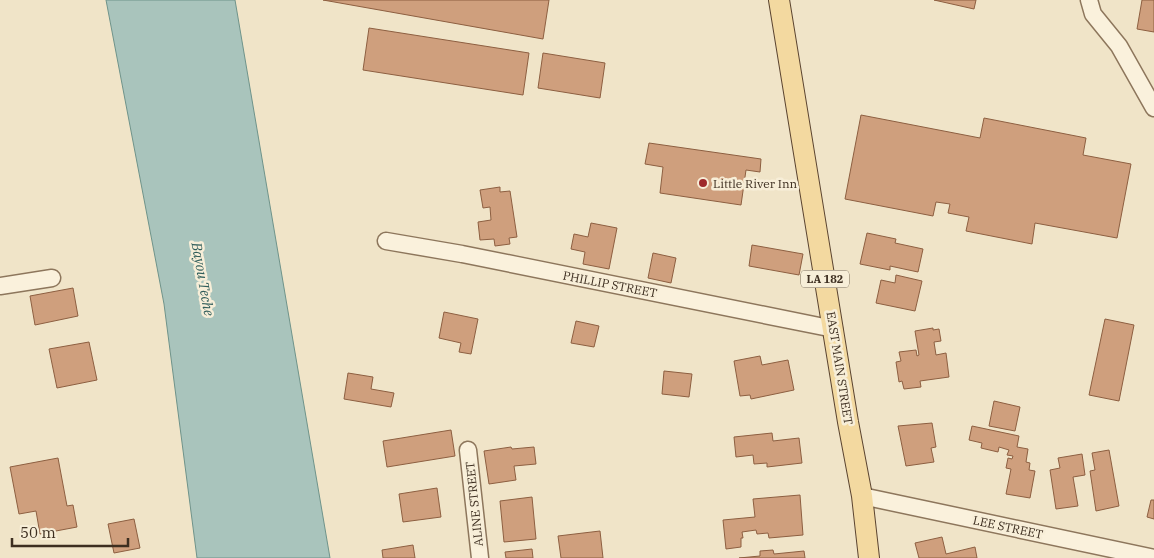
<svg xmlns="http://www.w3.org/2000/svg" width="1154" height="558" font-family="'IBM Plex Serif',serif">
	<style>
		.water { fill: #a9c4bc; stroke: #6f938a }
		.building { fill: #cf9f7d; stroke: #8d5f41 }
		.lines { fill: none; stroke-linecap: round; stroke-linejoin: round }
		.minor-casing { stroke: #8d765c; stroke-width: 19 }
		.major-casing { stroke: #5b4430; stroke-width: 22 }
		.minor { stroke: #faf1dc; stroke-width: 16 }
		.major { stroke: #f3d9a0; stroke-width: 20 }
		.poi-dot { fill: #9e2a2b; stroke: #f7eed8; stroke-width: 2 }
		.labels { text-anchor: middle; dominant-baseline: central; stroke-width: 5; stroke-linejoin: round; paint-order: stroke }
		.shield { fill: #f7eed8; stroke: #756857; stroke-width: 1 }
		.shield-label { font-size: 11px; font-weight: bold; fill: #3d2e20 }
		.poi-label { font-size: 12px; fill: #3d2e20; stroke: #f7eed8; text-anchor: start }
		.street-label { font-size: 12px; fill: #3d2e20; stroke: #f7eed8 }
		.water-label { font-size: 14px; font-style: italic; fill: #2f5d5a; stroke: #f7eed8 }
	</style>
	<rect width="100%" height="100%" fill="#f0e4c8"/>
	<path class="water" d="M106,0h129l95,558h-133l-33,-254z"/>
	<g class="building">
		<path d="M323,0h226l-6,39z"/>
		<path d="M934,0h42l-2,9z"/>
		<path d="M1142,0h12v32l-17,-3z"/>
		<path d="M369,28l160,25 -6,42 -160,-25z"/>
		<path d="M543,53l62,10 -5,35 -62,-10z"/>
		<path d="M861,115l119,23 4,-20 102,20 -3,17 48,9 -14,74 -82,-15 -3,21 -66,-13 3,-14 -21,-4 2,-9 -14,-2 -3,14 -88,-17z"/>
		<path d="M649,143l112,16 -1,13 -14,-2 -5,35 -81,-12 3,-26 -18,-3z"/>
		<path d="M500,187v5l10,-1 7,46 -8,1 1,6 -15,2 -1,-7 -14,1 -2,-18 13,-2 -1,-13 -7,1 -3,-18z"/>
		<path d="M591,223l26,5 -8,41 -26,-5 2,-12 -14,-3 3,-15 14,3z"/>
		<path d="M867,233l29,6 -1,4 28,6 -5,23 -28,-6v4l-30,-6z"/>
		<path d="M752,245l51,9 -4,21 -50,-9z"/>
		<path d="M653,253l23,5 -5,25 -23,-5z"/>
		<path d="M896,275l26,6 -7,30 -39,-8 5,-23 14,3z"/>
		<path d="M73,288l5,28 -43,9 -5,-29z"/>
		<path d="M444,312l34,7 -7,35 -12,-2 2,-9 -22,-5z"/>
		<path d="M1105,319l29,6 -15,76 -30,-6z"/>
		<path d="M576,321l23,5 -5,21 -23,-4z"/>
		<path d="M933,328v2l6,-1 2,12 -7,1 2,13 10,-2 3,24 -29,4 1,6 -17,2 -2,-8 -3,1 -3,-20 5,-1 -2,-9 17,-2 1,6 2,-1 -4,-24z"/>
		<path d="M89,342l8,38 -40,8 -8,-39z"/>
		<path d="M760,356l2,9 26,-5 6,30 -43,9 -1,-4 -10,1 -6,-35z"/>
		<path d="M664,371l28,3 -3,23 -27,-3z"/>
		<path d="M348,373l25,4 -2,12 23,4 -3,14 -47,-8z"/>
		<path d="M994,401l26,6 -5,24 -26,-5z"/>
		<path d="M932,423l4,24 -5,1 3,14 -28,4 -8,-40z"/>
		<path d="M972,426l47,10 -2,11 11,2 -2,13 4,1 -1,7 6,1 -5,27 -24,-4 5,-25 -5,-1 2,-10 4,1 1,-3 -6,-1 2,-5 -10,-3 -1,5 -17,-4 1,-5 -13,-3z"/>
		<path d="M451,430l4,26 -68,11 -4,-26z"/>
		<path d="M772,433l1,8 26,-3 3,25 -35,4v-4l-13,1 -1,-9 -17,2 -2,-20z"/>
		<path d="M511,447l1,2 22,-2 2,17 -22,2 2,14 -27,4 -5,-33z"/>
		<path d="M1109,450l10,56 -23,5 -6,-40 5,-1 -3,-17z"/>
		<path d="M1082,454l3,21 -12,2 5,29 -22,3 -6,-39 10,-2 -2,-10z"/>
		<path d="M58,458l9,48 6,-1 4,22 -37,7 -4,-23 -17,3 -9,-47z"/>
		<path d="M437,488l4,29 -38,5 -4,-28z"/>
		<path d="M800,495l3,40 -34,3 -1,-5 -11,1 -1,-4 -14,2 1,6h-2v9l-15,2 -3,-29 32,-3 -2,-18z"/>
		<path d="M532,497l4,42 -32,3 -4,-41z"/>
		<path d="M1151,500h3v19l-7,-2z"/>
		<path d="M134,519l6,29 -26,5 -6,-29z"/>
		<path d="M600,531l3,27h-42l-3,-22z"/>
		<path d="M942,537l4,17 29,-7 2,11h-58l-4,-15z"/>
		<path d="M413,545l2,13h-32l-1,-8z"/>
		<path d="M532,549l1,9h-27l-1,-6z"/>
		<path d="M773,550l1,4 30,-3 1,7h-66l21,-2v-5z"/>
	</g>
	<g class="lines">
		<g class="minor-casing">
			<g id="minor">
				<path d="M1089,0l4,14 26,32 35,62"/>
				<path d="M386,241l76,13 372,75"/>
				<path d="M0,286l52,-8"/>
				<path d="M468,450l12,108"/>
				<path d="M862,496l292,62"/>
			</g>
		</g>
		<g class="major-casing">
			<path id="major" d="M779,0l69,422 14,74 7,62"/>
		</g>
		<use href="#minor" class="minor"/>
		<use href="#major" class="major"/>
	</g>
	<circle class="poi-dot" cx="703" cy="183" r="5"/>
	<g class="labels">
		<rect class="shield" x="801" y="270.5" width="48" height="17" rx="4"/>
		<g class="shield-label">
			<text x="825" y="279">LA 182</text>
		</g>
		<g class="poi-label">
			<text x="713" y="183">Little River Inn</text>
		</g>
		<g class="street-label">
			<text transform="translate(610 284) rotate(11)">PHILLIP STREET</text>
			<text transform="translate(840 368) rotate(81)">EAST MAIN STREET</text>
			<text transform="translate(474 504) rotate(-96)">ALINE STREET</text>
			<text transform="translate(1008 527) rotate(12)">LEE STREET</text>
		</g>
		<g class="water-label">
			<text transform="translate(203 279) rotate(80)">Bayou Teche</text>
		</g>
	</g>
	<path d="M12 538v8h116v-8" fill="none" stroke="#3d2e20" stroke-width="2.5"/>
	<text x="20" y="538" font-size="15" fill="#3d2e20" stroke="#f7eed8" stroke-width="4" paint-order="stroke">50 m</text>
</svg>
